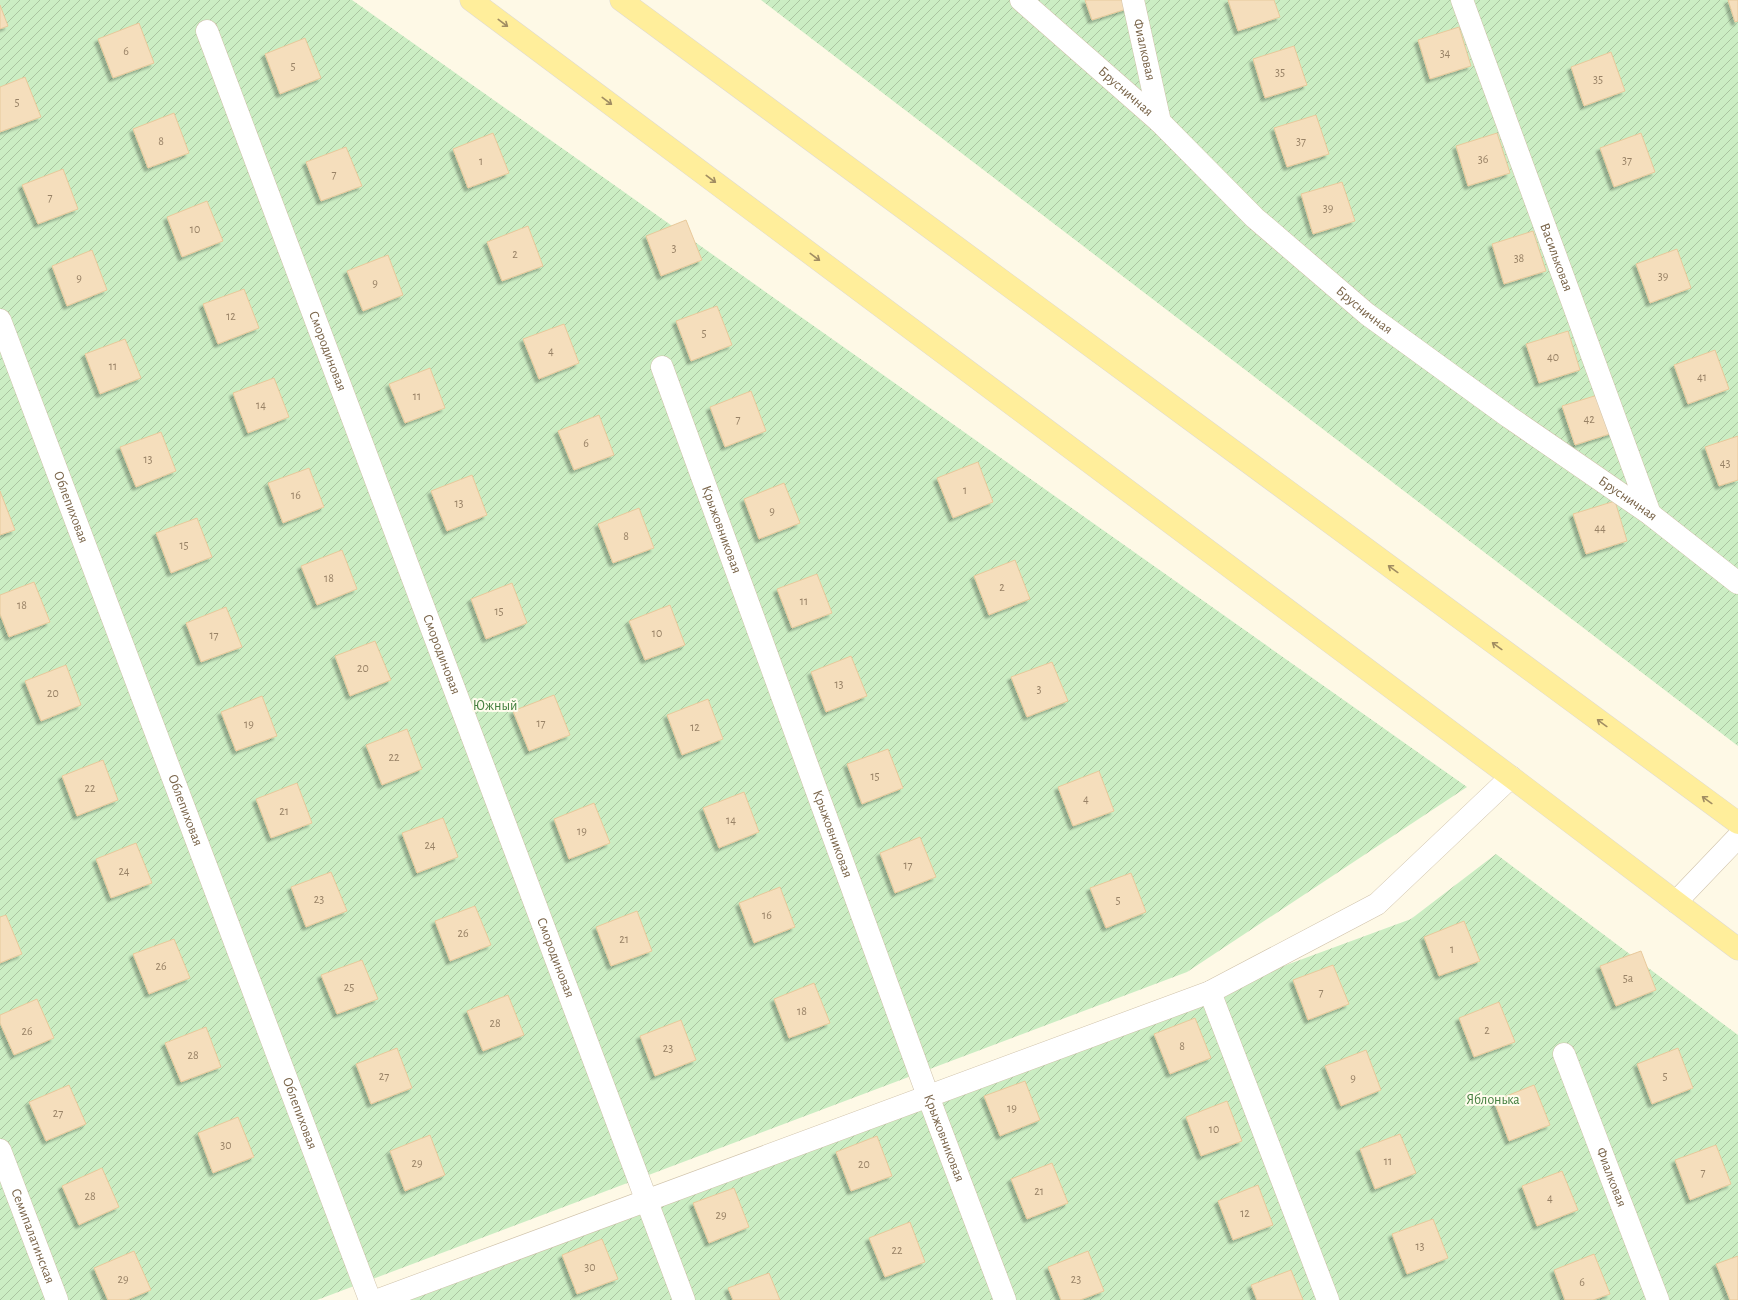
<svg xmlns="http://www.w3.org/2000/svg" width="1738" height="1300" font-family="'Alegreya Sans',sans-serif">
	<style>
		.garden { fill: url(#garden-furrows) }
		.building { fill: #f5debc; stroke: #e8c99b; filter: url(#shadow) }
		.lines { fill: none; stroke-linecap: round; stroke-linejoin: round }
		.minor-casing { stroke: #d0c3ab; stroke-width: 23 }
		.major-casing { stroke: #dfdad3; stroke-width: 23 }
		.minor { stroke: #fff; stroke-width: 22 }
		.major { stroke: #ffee9b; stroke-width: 22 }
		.oneway { stroke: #a18d62 }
		.labels { text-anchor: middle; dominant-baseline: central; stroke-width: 4; stroke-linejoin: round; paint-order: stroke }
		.number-label { font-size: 12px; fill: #988266 }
		.street-label { font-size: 14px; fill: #796449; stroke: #fffced }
		.park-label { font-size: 14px; fill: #458040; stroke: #fffced }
	</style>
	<defs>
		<pattern id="garden-furrows" width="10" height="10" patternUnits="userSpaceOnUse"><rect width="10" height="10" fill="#cbedc3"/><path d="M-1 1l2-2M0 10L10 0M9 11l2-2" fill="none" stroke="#aac4a0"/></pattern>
		<filter id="shadow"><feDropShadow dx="-3.5" dy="3.5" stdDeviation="1" flood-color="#0004"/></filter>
	</defs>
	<rect width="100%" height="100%" fill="#fef9e6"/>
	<g class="garden">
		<path d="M0,0h352l1115,787 -280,185 -870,328h-317z"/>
		<path d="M761,0h977v746z"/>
		<path d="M1496,854l242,181v265h-1359l1032,-381z"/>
	</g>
	<g class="building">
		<path d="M1085,0h46l2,7 -41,13z"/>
		<path d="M1228,0h46l6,17 -42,14z"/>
		<path d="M1728,0h10v21l-3,1z"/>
		<path d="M0,5l8,21 -8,3z"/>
		<path d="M139,23l15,40 -41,15 -15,-39z"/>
		<path d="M1459,27l12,39 -41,13 -12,-39z"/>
		<path d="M305,38l16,40 -41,16 -15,-40z"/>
		<path d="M1294,46l13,39 -42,13 -12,-39z"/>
		<path d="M1611,52l14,39 -41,15 -13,-39z"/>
		<path d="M25,77l16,40 -41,15v-45z"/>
		<path d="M174,113l15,40 -41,15 -15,-39z"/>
		<path d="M1316,115l13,39 -42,13 -13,-39z"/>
		<path d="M493,133l16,40 -41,15 -15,-39z"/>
		<path d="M1497,133l13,40 -42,13 -12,-40z"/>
		<path d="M1641,133l14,39 -41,15 -14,-39z"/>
		<path d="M346,147l16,39 -41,15 -15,-39z"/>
		<path d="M63,169l15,40 -40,15 -16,-39z"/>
		<path d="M1342,182l13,39 -42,13 -12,-40z"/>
		<path d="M207,201l16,40 -41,16 -15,-40z"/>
		<path d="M686,220l16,40 -41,16 -15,-40z"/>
		<path d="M528,226l15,40 -41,15 -15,-39z"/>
		<path d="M1533,231l13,40 -42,13 -12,-40z"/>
		<path d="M1677,249l14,39 -41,15 -14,-39z"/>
		<path d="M92,250l15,40 -40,16 -15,-40z"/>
		<path d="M388,255l15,40 -40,16 -16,-40z"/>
		<path d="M244,289l15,39 -41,16 -15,-40z"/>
		<path d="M717,306l15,39 -41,16 -15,-40z"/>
		<path d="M564,324l15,39 -40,16 -16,-40z"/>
		<path d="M1568,331l12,39 -41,13 -13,-39z"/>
		<path d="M125,339l16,39 -41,16 -15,-40z"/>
		<path d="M1715,350l14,39 -41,15 -14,-39z"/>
		<path d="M430,368l15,40 -40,15 -16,-39z"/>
		<path d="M274,378l15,39 -41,16 -15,-40z"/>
		<path d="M751,391l15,40 -41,16 -15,-40z"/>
		<path d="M1604,393l12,39 -41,13 -13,-39z"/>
		<path d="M599,415l15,40 -40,15 -16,-39z"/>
		<path d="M161,432l15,39 -40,16 -16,-40z"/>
		<path d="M1738,436v44l-19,6 -14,-39z"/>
		<path d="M978,462l15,40 -40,16 -16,-40z"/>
		<path d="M309,468l15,39 -41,16 -15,-40z"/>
		<path d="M472,475l15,40 -40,16 -16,-40z"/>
		<path d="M784,483l16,40 -41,16 -15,-40z"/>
		<path d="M0,491l15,39 -15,5z"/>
		<path d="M1615,501l12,40 -41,13 -13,-40z"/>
		<path d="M639,508l15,40 -41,15 -15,-39z"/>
		<path d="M197,518l15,39 -41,16 -15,-40z"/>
		<path d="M342,550l15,39 -40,16 -16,-39z"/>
		<path d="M1015,560l15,39 -41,16 -15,-39z"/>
		<path d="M817,574l15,39 -40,15 -15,-39z"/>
		<path d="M34,582l16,40 -41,15 -9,-23v-19z"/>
		<path d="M512,583l15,40 -41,16 -15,-40z"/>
		<path d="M670,605l15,40 -40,15 -16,-39z"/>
		<path d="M226,607l16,40 -41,15 -15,-39z"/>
		<path d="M375,641l16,39 -41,16 -15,-40z"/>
		<path d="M851,656l16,40 -41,16 -15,-40z"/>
		<path d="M1052,662l16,39 -41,16 -16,-40z"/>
		<path d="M66,665l15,40 -40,16 -16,-40z"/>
		<path d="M554,695l16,40 -41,16 -16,-40z"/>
		<path d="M262,696l15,40 -41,15 -15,-39z"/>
		<path d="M708,699l15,40 -41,16 -15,-40z"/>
		<path d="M407,729l15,40 -40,16 -16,-40z"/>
		<path d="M888,749l15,39 -41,16 -15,-40z"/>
		<path d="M103,760l15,40 -41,16 -15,-40z"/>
		<path d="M1099,771l15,40 -41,15 -15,-39z"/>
		<path d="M297,783l15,40 -41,15 -15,-39z"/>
		<path d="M744,792l15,40 -40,16 -16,-40z"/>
		<path d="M594,803l16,40 -41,16 -15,-40z"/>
		<path d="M443,818l15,39 -41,16 -15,-40z"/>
		<path d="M920,837l16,40 -41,16 -15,-40z"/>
		<path d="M136,843l16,40 -41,15 -15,-39z"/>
		<path d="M331,872l16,39 -41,16 -15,-40z"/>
		<path d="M1131,873l15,39 -40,16 -16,-40z"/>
		<path d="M780,887l15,40 -41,16 -15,-40z"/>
		<path d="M475,906l16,39 -41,16 -15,-40z"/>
		<path d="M637,911l15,40 -41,15 -15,-39z"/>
		<path d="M6,915l16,39 -22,9v-46z"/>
		<path d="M1464,921l16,40 -41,15 -15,-39z"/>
		<path d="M174,939l16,39 -41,16 -16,-40z"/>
		<path d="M1641,951l15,39 -40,16 -16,-40z"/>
		<path d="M362,960l16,39 -41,15 -16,-39z"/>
		<path d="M1333,965l16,39 -41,16 -15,-40z"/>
		<path d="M814,983l16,40 -41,15 -15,-39z"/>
		<path d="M508,995l16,40 -41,16 -16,-40z"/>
		<path d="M37,999l17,39 -40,17 -14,-32v-8z"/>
		<path d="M1499,1002l16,40 -41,15 -15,-39z"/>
		<path d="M1195,1018l16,40 -41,16 -16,-40z"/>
		<path d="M681,1020l15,40 -41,16 -15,-40z"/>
		<path d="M206,1027l15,40 -40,15 -16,-39z"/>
		<path d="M397,1048l15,40 -41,16 -15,-40z"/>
		<path d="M1678,1048l15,40 -41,16 -15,-40z"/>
		<path d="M1366,1050l15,40 -40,16 -16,-40z"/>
		<path d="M1025,1081l15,39 -40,16 -16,-40z"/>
		<path d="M69,1085l17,39 -40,17 -17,-39z"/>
		<path d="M1534,1085l16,40 -41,16 -15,-40z"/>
		<path d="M1227,1101l15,40 -41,15 -15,-39z"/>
		<path d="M238,1117l16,40 -41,16 -15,-40z"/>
		<path d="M1400,1134l16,39 -41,16 -15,-40z"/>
		<path d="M430,1135l15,40 -40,16 -15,-40z"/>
		<path d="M877,1136l15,40 -41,15 -15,-39z"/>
		<path d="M1716,1145l15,39 -41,16 -15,-40z"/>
		<path d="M1052,1163l16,40 -41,16 -16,-40z"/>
		<path d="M102,1168l17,39 -40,18 -17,-39z"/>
		<path d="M1562,1171l16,39 -41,16 -15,-40z"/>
		<path d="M1258,1185l15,40 -40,15 -15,-39z"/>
		<path d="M734,1188l15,39 -40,16 -16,-40z"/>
		<path d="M1433,1219l15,39 -41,16 -15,-40z"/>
		<path d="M910,1222l15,40 -40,15 -16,-39z"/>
		<path d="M602,1239l16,40 -41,15 -15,-39z"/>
		<path d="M134,1251l17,39 -24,10h-19l-14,-32z"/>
		<path d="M1088,1251l16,40 -24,9h-19l-13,-33z"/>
		<path d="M1594,1254l16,40 -17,6h-28l-11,-30z"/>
		<path d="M1738,1256v44h-8l-14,-36z"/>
		<path d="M1291,1270l12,30h-46l-6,-15z"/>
		<path d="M769,1273l11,27h-47l-5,-12z"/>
	</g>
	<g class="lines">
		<g class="minor-casing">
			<g id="minor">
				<path id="s1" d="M1021,0l139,122 95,96 112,96 142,103 141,97 88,69"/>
				<path id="s2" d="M1133,0l27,122"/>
				<path id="s3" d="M1462,0l188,514"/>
				<path id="s4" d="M207,31l477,1269"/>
				<path id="s5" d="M0,320l370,980"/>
				<path id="s6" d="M662,367l266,729 77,204"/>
				<path d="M1676,902l62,-65"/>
				<path d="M1210,992l118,308"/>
				<path id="s7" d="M1564,1054l94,246"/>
				<path id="s8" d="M0,1150l57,150"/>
				<path d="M378,1300l832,-308 167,-88 134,-127"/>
			</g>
		</g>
		<g class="major-casing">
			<g id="major">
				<path d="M471,0l1040,777 227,172"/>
				<path d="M621,0l1117,823"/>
			</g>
		</g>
		<use href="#minor" class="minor"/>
		<use href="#major" class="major"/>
	</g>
	<defs><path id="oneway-shaft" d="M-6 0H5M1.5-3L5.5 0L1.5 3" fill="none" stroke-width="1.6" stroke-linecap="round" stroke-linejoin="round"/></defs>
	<g class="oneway">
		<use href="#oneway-shaft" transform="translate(503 23) rotate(37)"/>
		<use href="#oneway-shaft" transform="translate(607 101) rotate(37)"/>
		<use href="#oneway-shaft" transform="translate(711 179) rotate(37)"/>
		<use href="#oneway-shaft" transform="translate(815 257) rotate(37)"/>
		<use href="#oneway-shaft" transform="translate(1393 569) rotate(-144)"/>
		<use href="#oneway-shaft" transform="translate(1497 646) rotate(-144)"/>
		<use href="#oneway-shaft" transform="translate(1602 723) rotate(-144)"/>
		<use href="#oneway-shaft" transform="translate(1707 800) rotate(-144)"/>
	</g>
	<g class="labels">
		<g class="number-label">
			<text x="126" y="51">6</text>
			<text x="1445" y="53">34</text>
			<text x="293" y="66">5</text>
			<text x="1280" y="72">35</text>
			<text x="1598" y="79">35</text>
			<text x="17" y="102">5</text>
			<text x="161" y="141">8</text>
			<text x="1301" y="141">37</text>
			<text x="1483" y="159">36</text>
			<text x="1627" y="160">37</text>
			<text x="481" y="161">1</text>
			<text x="334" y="174">7</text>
			<text x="50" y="197">7</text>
			<text x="1328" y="208">39</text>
			<text x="195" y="229">10</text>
			<text x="674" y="248">3</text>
			<text x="515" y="254">2</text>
			<text x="1519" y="258">38</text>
			<text x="1663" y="276">39</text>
			<text x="79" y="278">9</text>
			<text x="375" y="283">9</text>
			<text x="231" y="316">12</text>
			<text x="704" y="333">5</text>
			<text x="551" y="351">4</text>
			<text x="1553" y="357">40</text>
			<text x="113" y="366">11</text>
			<text x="1702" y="377">41</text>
			<text x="417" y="396">11</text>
			<text x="261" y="405">14</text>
			<text x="738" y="419">7</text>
			<text x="1589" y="419">42</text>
			<text x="586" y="443">6</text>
			<text x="148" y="459">13</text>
			<text x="1725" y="463">43</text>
			<text x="965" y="490">1</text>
			<text x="296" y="495">16</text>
			<text x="459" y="503">13</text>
			<text x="772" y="511">9</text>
			<text x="1600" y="528">44</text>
			<text x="626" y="536">8</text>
			<text x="184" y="545">15</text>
			<text x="329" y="578">18</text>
			<text x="1002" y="587">2</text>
			<text x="804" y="601">11</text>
			<text x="22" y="605">18</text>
			<text x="499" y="611">15</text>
			<text x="657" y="633">10</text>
			<text x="214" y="635">17</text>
			<text x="363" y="668">20</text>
			<text x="839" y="684">13</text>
			<text x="1039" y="689">3</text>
			<text x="53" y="693">20</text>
			<text x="541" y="723">17</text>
			<text x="249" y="724">19</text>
			<text x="695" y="727">12</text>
			<text x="394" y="757">22</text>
			<text x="875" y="776">15</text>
			<text x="90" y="788">22</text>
			<text x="1086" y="799">4</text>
			<text x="284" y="811">21</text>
			<text x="731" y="820">14</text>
			<text x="582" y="831">19</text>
			<text x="430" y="845">24</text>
			<text x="908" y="865">17</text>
			<text x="124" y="871">24</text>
			<text x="319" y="899">23</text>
			<text x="1118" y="900">5</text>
			<text x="767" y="915">16</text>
			<text x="463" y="933">26</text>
			<text x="624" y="939">21</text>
			<text x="1452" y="949">1</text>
			<text x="161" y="966">26</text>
			<text x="1628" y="978">5а</text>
			<text x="349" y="987">25</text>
			<text x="1321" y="992">7</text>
			<text x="802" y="1011">18</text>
			<text x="495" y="1023">28</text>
			<text x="1487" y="1030">2</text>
			<text x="27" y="1031">26</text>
			<text x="1182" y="1046">8</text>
			<text x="668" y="1048">23</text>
			<text x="193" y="1055">28</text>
			<text x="384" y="1076">27</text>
			<text x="1665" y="1076">5</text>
			<text x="1353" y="1078">9</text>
			<text x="1012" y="1108">19</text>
			<text x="58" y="1113">27</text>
			<text x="1214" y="1129">10</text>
			<text x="226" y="1145">30</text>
			<text x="1388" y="1161">11</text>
			<text x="417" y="1163">29</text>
			<text x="864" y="1164">20</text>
			<text x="1703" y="1172">7</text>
			<text x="1039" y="1191">21</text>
			<text x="90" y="1196">28</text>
			<text x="1550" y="1198">4</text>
			<text x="1245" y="1213">12</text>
			<text x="721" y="1215">29</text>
			<text x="1420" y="1246">13</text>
			<text x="897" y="1250">22</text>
			<text x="590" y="1267">30</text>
			<text x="123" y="1279">29</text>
			<text x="1076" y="1279">23</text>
			<text x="1582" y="1282">6</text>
		</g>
		<g class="street-label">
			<text stroke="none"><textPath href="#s2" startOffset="51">Фиалковая</textPath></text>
			<text stroke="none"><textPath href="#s1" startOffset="139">Брусничная</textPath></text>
			<text stroke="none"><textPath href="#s3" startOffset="274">Васильковая</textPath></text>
			<text stroke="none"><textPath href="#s1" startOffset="463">Брусничная</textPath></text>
			<text stroke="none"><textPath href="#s4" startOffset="342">Смородиновая</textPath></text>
			<text stroke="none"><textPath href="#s1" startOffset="787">Брусничная</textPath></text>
			<text stroke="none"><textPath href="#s5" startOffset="200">Облепиховая</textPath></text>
			<text stroke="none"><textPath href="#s6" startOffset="173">Крыжовниковая</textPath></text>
			<text stroke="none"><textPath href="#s4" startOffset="666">Смородиновая</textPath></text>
			<text stroke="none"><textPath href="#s5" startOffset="524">Облепиховая</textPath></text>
			<text stroke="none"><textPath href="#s6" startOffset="497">Крыжовниковая</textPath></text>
			<text stroke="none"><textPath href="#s4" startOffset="990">Смородиновая</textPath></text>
			<text stroke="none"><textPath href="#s5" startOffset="848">Облепиховая</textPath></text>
			<text stroke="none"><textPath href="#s6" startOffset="821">Крыжовниковая</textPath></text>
			<text stroke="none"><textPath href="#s7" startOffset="132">Фиалковая</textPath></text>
			<text stroke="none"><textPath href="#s8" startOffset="92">Семипалатинская</textPath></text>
		</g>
		<g class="park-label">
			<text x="495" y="706">Южный</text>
			<text x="1493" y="1100">Яблонька</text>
		</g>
	</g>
</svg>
